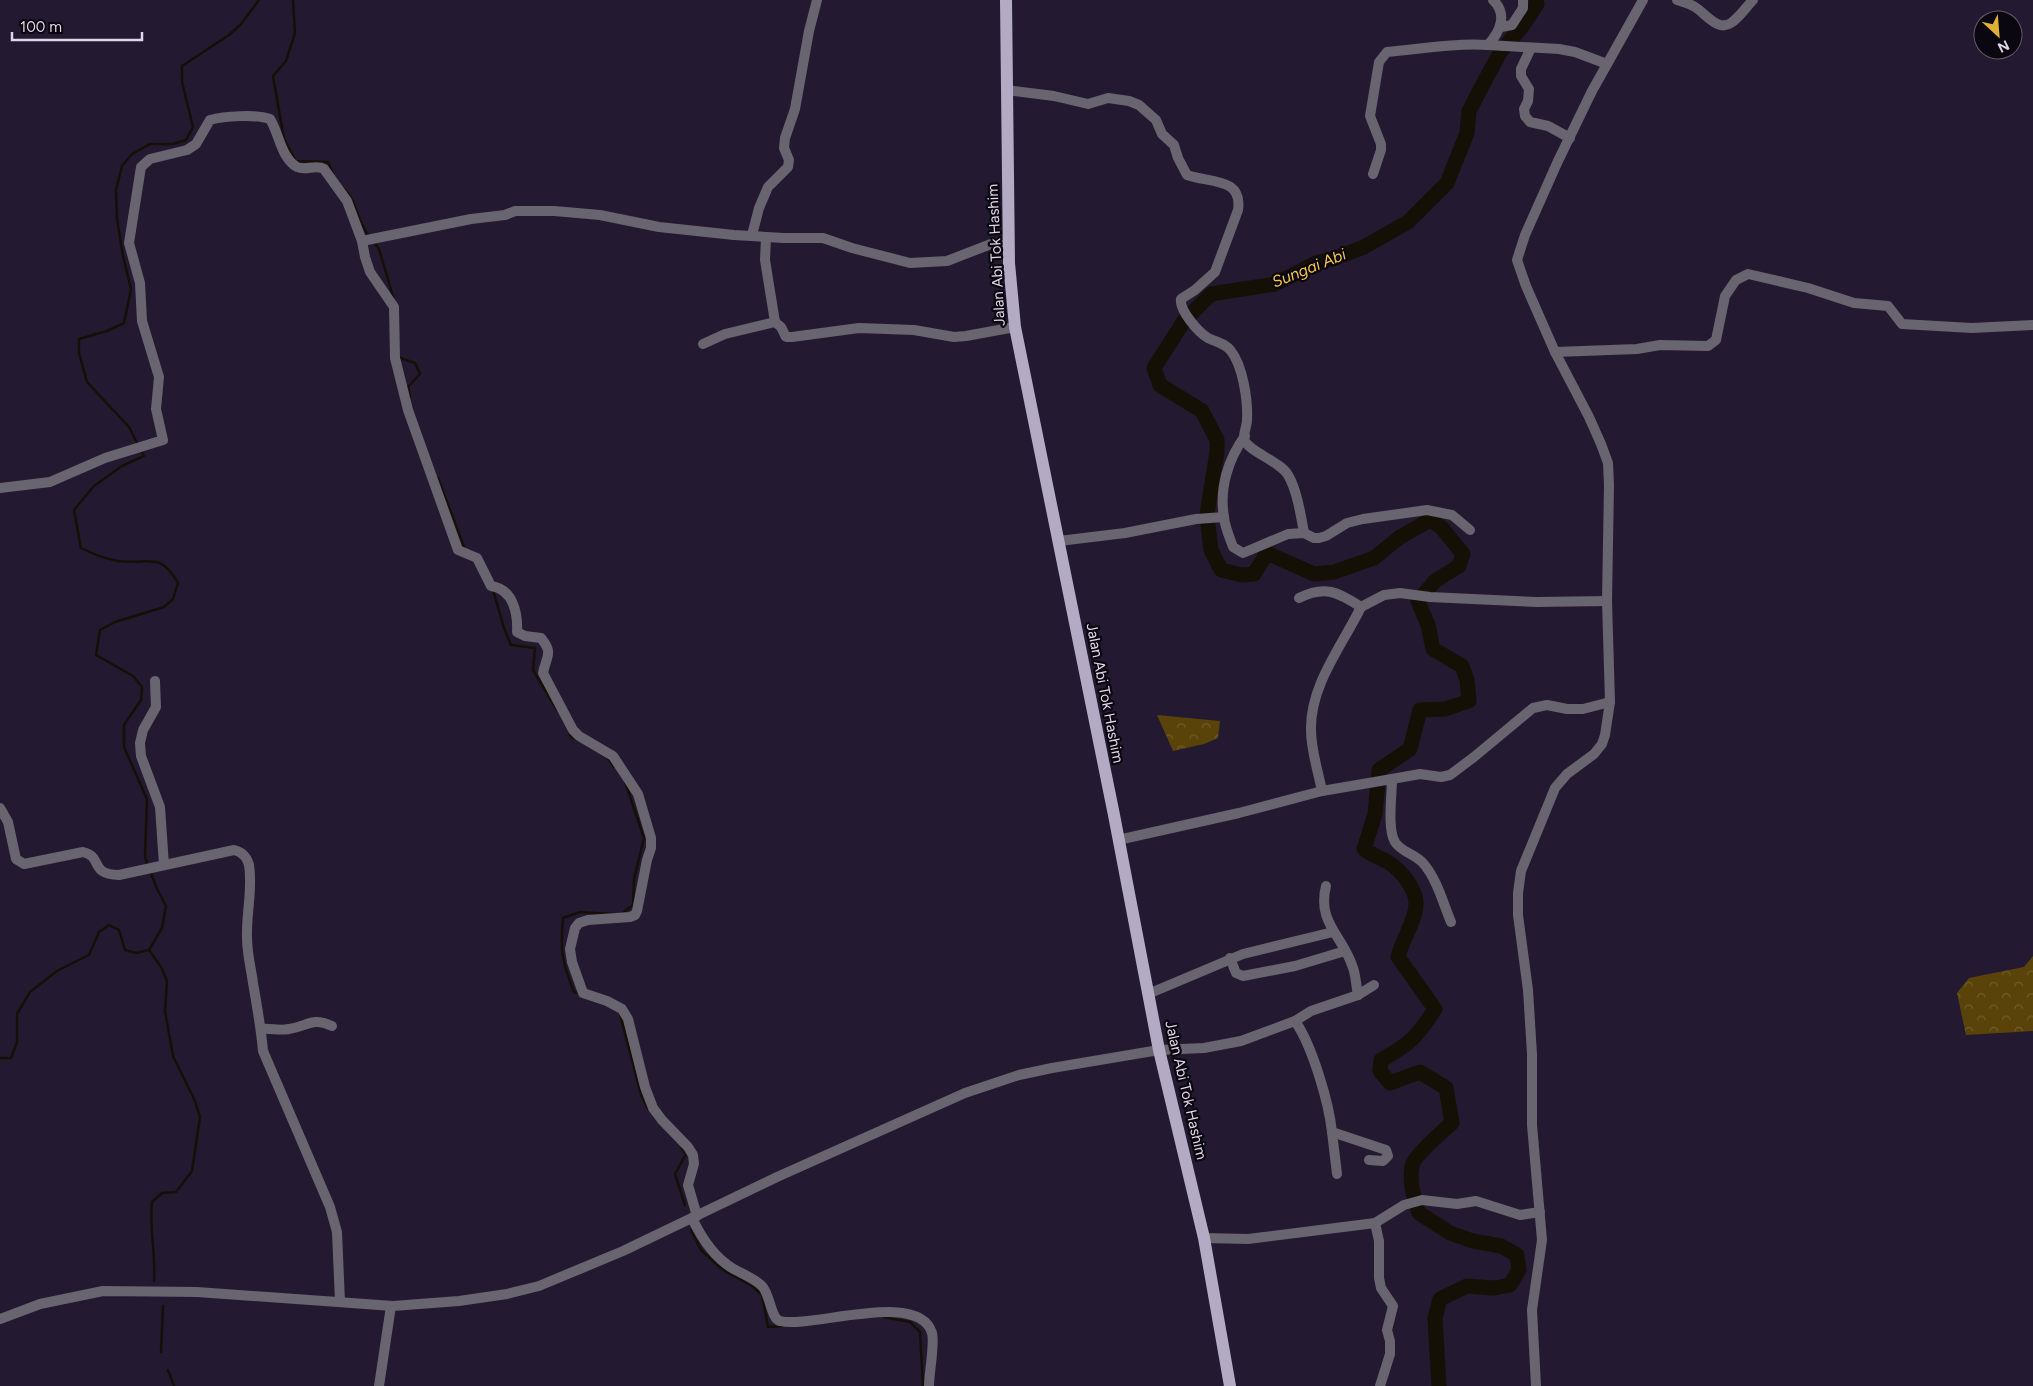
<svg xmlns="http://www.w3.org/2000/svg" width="2033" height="1386" font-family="Figtree,sans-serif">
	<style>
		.forest { fill: url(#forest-crowns) }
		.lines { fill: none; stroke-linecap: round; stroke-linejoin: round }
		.stream { stroke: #151005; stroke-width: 2.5 }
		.river { stroke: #151005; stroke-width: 15 }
		.minor { stroke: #686470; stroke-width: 10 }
		.major { stroke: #b3aac4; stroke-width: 12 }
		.labels { text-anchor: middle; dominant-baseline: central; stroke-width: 4.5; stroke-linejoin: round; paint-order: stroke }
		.street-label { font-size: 15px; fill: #ddd7e7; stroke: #0b0711 }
		.water-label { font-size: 16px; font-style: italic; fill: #f8c548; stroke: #0b0711 }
	</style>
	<defs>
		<pattern id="forest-crowns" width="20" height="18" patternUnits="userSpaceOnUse" patternTransform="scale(1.25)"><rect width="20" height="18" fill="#594309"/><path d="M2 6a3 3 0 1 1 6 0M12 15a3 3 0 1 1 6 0" fill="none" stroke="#705d2d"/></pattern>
	</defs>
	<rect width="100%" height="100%" fill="#231a31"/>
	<g class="forest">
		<path d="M1157,715l63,6 -2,17 -14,6 -31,7z"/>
		<path d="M2033,956v75l-67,4 -9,-42 12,-15 55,-11z"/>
	</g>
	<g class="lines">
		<g class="stream">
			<path d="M293,0l2,33 -9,28 -13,15 11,63 12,22 32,1 5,12"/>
			<path d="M342,187c16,14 14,33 27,49"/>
			<path d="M374,242l5,7 15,51"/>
			<path d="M397,357l18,6 5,11 -12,13 2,11"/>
			<path d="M138,445l-9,-18 -42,-45 -8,-29v-14l28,-8 17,-8 7,-34 -8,-33 -6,-37 -1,-29 6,-24 10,-12 18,-10h23l13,-4 7,-13 -11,-45v-16l47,-31 12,-11 18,-24"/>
			<path d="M141,450l3,6 -22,10 -28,20 -20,24 7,38c12,6 24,11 37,13 31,4 42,-10 60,22l-5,16 -9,8 -49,15 -15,8 -4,25 37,21 9,11 -1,13 -17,25v22l23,52 -2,58 3,9"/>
			<path d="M438,478l26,69"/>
			<path d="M493,590l11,38 7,17 24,3 -2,22 24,40"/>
			<path d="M569,732l2,5 6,3"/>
			<path d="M607,757l7,10"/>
			<path d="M621,914l12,-9 1,-26 10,-41 -19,-56"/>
			<path d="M149,950l12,17 6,14 -2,30 8,45 22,45 5,16 -8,54 -16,21 -14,1 -10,9c-3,26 4,52 2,79"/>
			<path d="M581,994l-7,-2c-12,-31 -14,-40 -11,-74l17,-6 33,2"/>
			<path d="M620,1014l21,81 7,14"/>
			<path d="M0,1058h11l6,-16v-28l13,-22 27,-21 32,-16 10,-23 10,-7 10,5 6,20 11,3 13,-3 13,-22 4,-22 -9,-17 -7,-18"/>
			<path d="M681,1147l5,7 -11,20 10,31"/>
			<path d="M691,1230l10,20 22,20 29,16 10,9 6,32 15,-1"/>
			<path d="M883,1317l27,5 10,10 3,54"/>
			<path d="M161,1352l2,-46"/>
			<path d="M168,1370l6,16"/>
		</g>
		<g class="river">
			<path d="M1207,514l10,-62v-12l-15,-29 -42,-26 -6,-17 30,-47 27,-27 64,-10 41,-21 19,-5 29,-11 44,-25 39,-39 20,-50 2,-22 13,-25 19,-35 20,-23 16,-24 -1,-4"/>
			<path d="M1208,525l3,25 10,20 21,5 12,-1 13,-21 47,21 20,-2 40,-14 26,-21 30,-17 11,7 22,27 -4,12 -24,15 -17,20 10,24 5,24 29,17 5,14 2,21 -24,8 -25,1 -10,39 -31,21 -4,44 -11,35c9,7 18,9 27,15 11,8 24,24 25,38 1,16 -14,38 -18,55l37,52c-18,28 -25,35 -54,51l-1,11 10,12 30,-11 26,16 6,35c-9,8 -38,33 -40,43 -3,16 2,32 7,47l31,20 23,8 28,5 16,9 2,15 -9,15 -16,3 -27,-2 -27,13 -5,19 4,68"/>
		</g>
		<g class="minor">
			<path d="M1677,0c6,2 12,3 18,7 10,6 23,25 36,16 9,-6 15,-16 22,-23"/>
			<path d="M1501,27l11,-2 11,-17v-8"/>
			<path d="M1488,45l71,4 16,3 32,12"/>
			<path d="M1531,48l-10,21v7l8,13 -1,12 -4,8 1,7 5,6 18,4 22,12"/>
			<path d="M1006,90l48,6 34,8 20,-6 21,3 10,4 17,15 6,14 12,11 4,13 9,17c22,8 56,2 51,35l-23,62 -20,18 -14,9c-2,11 17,33 27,39 8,4 17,5 23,13 12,15 17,50 16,69 0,6 -4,14 -3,19 3,12 36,22 44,36 9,15 13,41 16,58"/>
			<path d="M1373,174l8,-24v-6l-11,-28 9,-54 8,-10c34,-3 66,-9 101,-7 12,-13 20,-31 5,-45"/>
			<path d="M752,235l7,-27 9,-21 20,-20 1,-7 -5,-12 1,-10 10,-29 14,-78 8,-31"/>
			<path d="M362,241l109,-22 34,-4 10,-4h39l46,4 59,12 75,8 50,3h39l29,10 58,15 37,-2 44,-17 18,-3"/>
			<path d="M775,322l6,5 5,10h6l67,-9 55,2 40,7 12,-1 49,-9"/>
			<path d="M703,344l22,-10 50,-12 -10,-62 1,-22"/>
			<path d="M1555,352l82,-3 23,-4 48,1 8,-6 9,-44 11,-16 12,-6 60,14 46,15 34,3 14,18 70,4 61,-3"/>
			<path d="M1245,436c-17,23 -26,53 -21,81 1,11 6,21 9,30l10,6 45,-19 16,-1 10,5h5l7,-2 21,-13 16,-4 64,-9 25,5 18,15"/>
			<path d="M0,488l50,-6 55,-24 58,-18 -7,-31 3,-32 -17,-56 -2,-38 -11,-40 12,-76 9,-8 37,-9 9,-6 14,-24c14,-4 46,-6 60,-1 9,14 11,39 27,48 9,4 19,-3 27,2l23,32 15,40 3,16 5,15 24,35 1,51 13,52 50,140 19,8 14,28c22,3 27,27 26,46l8,4 16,2c13,16 5,18 2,35l30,57 6,6 34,20 25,38 13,44v10l-4,12 -10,51 -2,4 -5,2 -42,3 -9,3 -4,5 -5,21 2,13 11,31 24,8 15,8 6,10 17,68 8,21 9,12 26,27 5,8 1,9 -6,21 9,31"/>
			<path d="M1059,541l66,-8 71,-14 28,-2"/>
			<path d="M1299,598c26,-13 39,-6 62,9"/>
			<path d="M155,681l1,26 -13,23 -3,13 1,13 19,51 4,58"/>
			<path d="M1392,779l28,-5 21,3 9,-2 24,-18 59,-49 14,-3 20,4h16l27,-7"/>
			<path d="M1322,791c-4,-20 -11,-41 -11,-61 -1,-45 31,-84 50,-123l23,-12 16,-2 30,4 42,2 65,3 70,-1"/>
			<path d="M0,808l8,14 8,37 8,5 59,-12c21,5 5,22 36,23l115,-25c8,2 13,7 15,15 4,24 -3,49 -2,73 0,15 4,30 6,45 4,23 8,45 10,68l67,156 7,25 3,70"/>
			<path d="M1118,840l121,-27 83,-22 70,-12c0,16 -5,50 3,63 6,10 20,12 28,21 14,16 20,40 28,59"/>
			<path d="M1326,886c-9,36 15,48 26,79 4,9 4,21 6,30"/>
			<path d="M1230,958l6,15 7,3 52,-10 50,-15"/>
			<path d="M1148,994l95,-40 90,-22"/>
			<path d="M1295,1021c17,24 34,82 37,111l54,18 2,6 -5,5 -14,-1"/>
			<path d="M261,1029c9,-1 19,2 28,0 20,-3 22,-12 43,-3"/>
			<path d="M1332,1132l5,42"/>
			<path d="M692,1218c9,19 22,39 40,50 10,6 22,10 30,18 8,8 9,33 18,35 31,8 139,-32 152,12 3,10 -3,40 -3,53"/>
			<path d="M1375,1223l4,18v37l2,10 12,18 -6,24 3,11v13l-10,32"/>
			<path d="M1204,1238l44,1 127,-16 29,-18 18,-5 35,4 19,-3 44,14 20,-3"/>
			<path d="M0,1319l40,-15 63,-13 94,1 196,14 66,-5 48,-7 32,-8 84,-35 154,-74 188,-84 54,-18 33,-7 107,-18 45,-2 37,-7 54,-20 16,-10 47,-16 16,-10"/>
			<path d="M379,1386l12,-80"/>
			<path d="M1536,1386l-4,-76 10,-70 -10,-115v-71l-4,-64 -10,-75v-22l3,-22 34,-83 12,-14 27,-20 8,-10 3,-9 5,-33 -3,-101 2,-116 -1,-22 -7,-19 -12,-27 -34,-65 -29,-66 -9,-26 8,-25 33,-74 34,-70 51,-91"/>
		</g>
		<path class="major" d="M1006,0l3,263 6,64 99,488 45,235 45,188 26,148"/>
	</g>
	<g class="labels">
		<g class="street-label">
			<text transform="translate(996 255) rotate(-93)">Jalan Abi Tok Hashim</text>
			<text transform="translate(1105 693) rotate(79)">Jalan Abi Tok Hashim</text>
			<text transform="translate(1186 1090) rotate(77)">Jalan Abi Tok Hashim</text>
		</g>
		<g class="water-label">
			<text transform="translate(1309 268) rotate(-22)">Sungai Abi</text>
		</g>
	</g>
	<g transform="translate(1998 35) rotate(154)"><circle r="24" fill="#0b0711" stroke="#5f5a67"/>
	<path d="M0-4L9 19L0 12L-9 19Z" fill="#e0b034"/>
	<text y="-8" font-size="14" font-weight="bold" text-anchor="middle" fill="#ddd7e7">N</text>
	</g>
	<path d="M12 32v8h130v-8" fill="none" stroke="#ddd7e7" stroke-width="2.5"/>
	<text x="20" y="32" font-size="15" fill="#ddd7e7" stroke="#0b0711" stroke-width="4" paint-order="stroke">100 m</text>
</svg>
